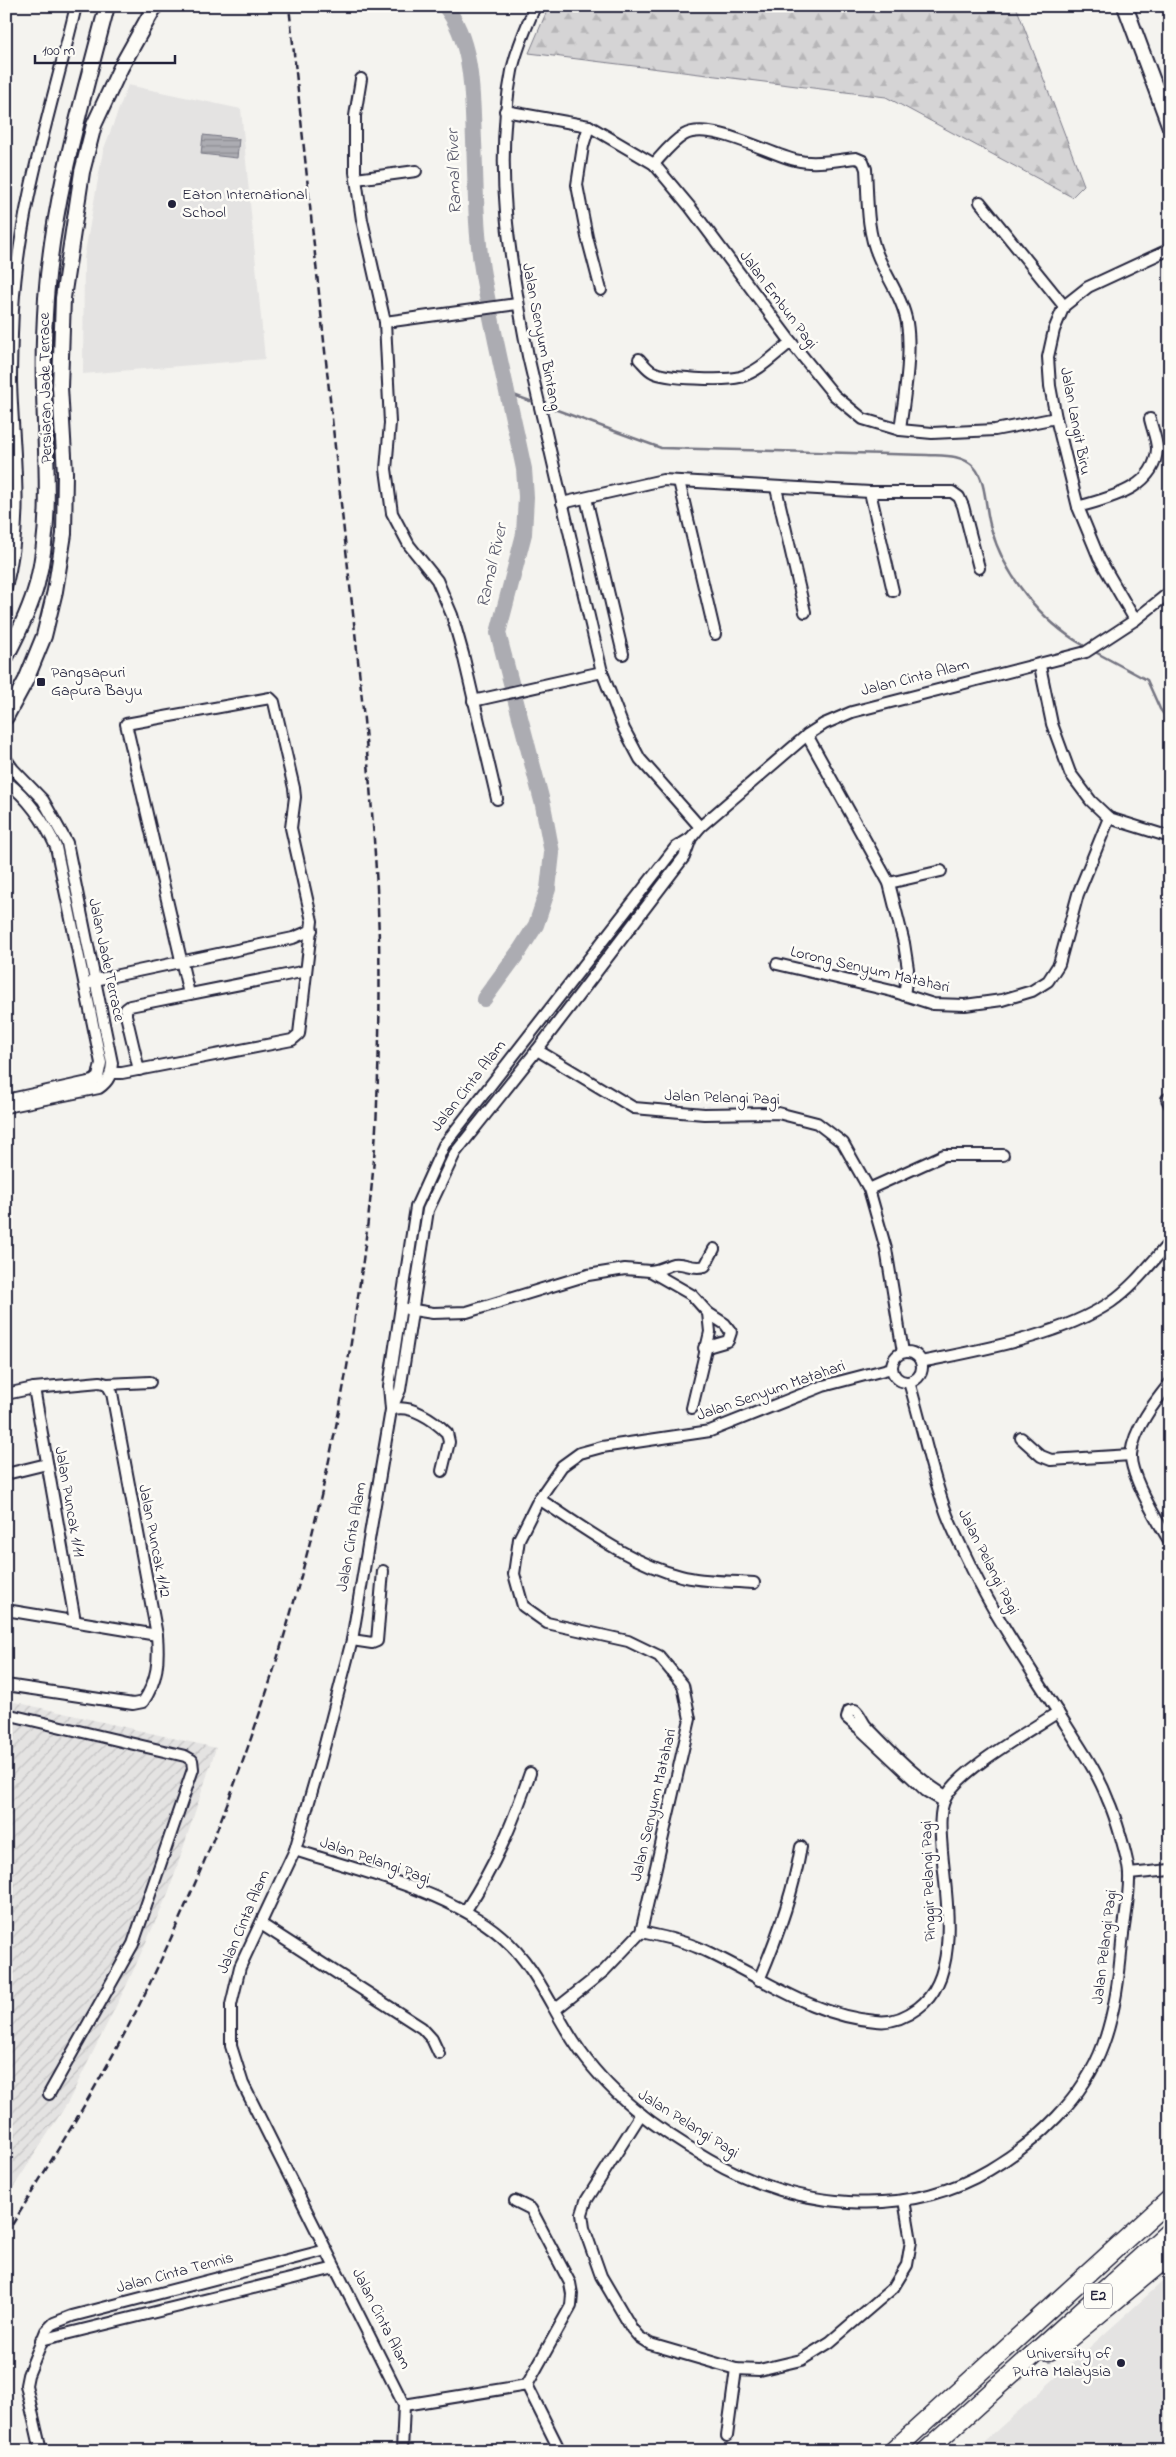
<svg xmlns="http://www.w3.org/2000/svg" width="1176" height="2457" font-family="'Indie Flower',sans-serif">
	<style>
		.built { fill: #e4e3e2 }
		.industrial { fill: url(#industrial-furrows) }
		.forest { fill: url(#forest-firs); stroke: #7c7b88 }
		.water { fill: url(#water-rules); stroke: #757582 }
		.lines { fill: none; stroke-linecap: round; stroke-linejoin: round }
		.stream { stroke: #757582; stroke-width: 2.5 }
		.river { stroke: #acacb2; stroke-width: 16 }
		.street-casing { stroke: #22223b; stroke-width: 14 }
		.secondary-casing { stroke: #22223b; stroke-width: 18 }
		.highway-casing { stroke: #22223b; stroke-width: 21 }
		.street { stroke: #fdfcf7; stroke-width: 10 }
		.secondary { stroke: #fdfcf7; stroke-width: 14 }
		.highway { stroke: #fdfcf7; stroke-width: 18 }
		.rail { stroke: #22223b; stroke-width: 2.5; stroke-dasharray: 8 4; stroke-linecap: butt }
		.poi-dot { fill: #22223b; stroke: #fdfcf7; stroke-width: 2 }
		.labels { text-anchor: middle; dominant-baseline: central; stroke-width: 5; stroke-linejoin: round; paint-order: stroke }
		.shield { fill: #fdfcf7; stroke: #646373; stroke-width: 1 }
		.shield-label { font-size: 15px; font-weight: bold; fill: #22223b }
		.poi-label { font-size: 16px; fill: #22223b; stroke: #fdfcf7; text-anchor: start }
		.street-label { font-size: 16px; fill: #22223b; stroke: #fdfcf7 }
		.water-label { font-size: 18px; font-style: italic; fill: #59596b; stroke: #fdfcf7 }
	</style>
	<defs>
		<pattern id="industrial-furrows" width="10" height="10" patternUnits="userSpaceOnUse" patternTransform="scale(1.25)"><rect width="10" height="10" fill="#e4e3e2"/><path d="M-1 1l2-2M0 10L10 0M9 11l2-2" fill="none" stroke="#c3c2c3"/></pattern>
		<pattern id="forest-firs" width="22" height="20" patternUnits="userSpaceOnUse" patternTransform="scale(1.25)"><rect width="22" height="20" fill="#d5d4d5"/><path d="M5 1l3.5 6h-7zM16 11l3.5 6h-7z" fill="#b7b6b8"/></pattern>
		<pattern id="water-rules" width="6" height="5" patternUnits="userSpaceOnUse" patternTransform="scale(1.25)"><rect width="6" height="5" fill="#acacb2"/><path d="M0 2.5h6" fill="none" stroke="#8c8c92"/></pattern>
	</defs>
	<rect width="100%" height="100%" fill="#f4f3ef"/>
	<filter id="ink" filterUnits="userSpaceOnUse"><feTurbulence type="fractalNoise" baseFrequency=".02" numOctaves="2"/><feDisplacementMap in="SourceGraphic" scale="10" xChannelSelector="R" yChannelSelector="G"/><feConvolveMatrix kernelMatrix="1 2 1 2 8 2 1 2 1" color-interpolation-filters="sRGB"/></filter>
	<g filter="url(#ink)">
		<g class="built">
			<path d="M128,85l113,24 24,250 -182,15 1,-116 19,-107z"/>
			<path d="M1170,2275v176h-196z"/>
		</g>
		<path class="industrial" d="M6,1700l210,48 -47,143 -40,89 -61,122 -62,97z"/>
		<path class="forest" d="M549,6h467l68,179 -12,12 -186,-100 -357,-44z"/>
		<path class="water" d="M203,135l36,4 -2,19 -36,-4z"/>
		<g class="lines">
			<g class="stream">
				<path d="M508,393l22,8"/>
				<path d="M546,406l115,42 266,7c15,1 35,-1 47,12 13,14 11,44 17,61 13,47 50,93 92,117"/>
				<path d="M1097,653l50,27 13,29 10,14"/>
			</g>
			<path class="river" d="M445,6c29,37 27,90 29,135 2,42 1,85 8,128 11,67 28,133 42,200l2,28 -2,37 -26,99 45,172 9,48 -4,36 -12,36 -16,25 -36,49"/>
			<g class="street-casing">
				<g id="street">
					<path d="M535,6c-8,21 -19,43 -23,65 -19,96 -2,190 16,285l74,316"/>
					<path d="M361,79l-6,37v56l7,48 23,102 5,101 -4,46 6,44 17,32 28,35 15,35 11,39 34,145"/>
					<path d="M505,111l84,15 65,38 36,43 101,135 43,53 29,24 37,11 32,3 63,-3 61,-12"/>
					<path d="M589,126l-6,20 -6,39 10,52 14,53"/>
					<path d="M654,164c9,-10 18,-22 30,-29 25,-15 85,19 111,25 19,5 42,0 61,-2l7,3 3,8c2,28 0,60 12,87 9,22 25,43 29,67 5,32 -3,75 -7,107"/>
					<path d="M356,179l60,-8"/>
					<path d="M980,202l84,104"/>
					<path d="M385,322l132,-18"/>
					<path d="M639,359c4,4 9,11 14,13 13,7 72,9 87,5 20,-6 35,-23 51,-35"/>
					<path d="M679,481l36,153"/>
					<path d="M776,488l29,124"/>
					<path d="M870,492l23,99"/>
					<path d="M586,498l37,156"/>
					<path d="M562,503l101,-23 207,12h82l7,5 4,9 16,62"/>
					<path d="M1078,507c30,-9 77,-18 79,-58 0,-9 -5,-21 -7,-30"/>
					<path d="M6,588c19,-73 7,-135 5,-207 0,-24 1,-48 2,-72 6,-104 39,-202 63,-303"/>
					<path d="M1135,620l-36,-62 -21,-51 -22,-89 -6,-32 -2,-29 6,-27 10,-24 24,-19 82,-38"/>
					<path d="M1040,666l12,58 18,49 21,28 18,17 61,19"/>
					<path d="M473,701l129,-29 22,57 16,30 60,68"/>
					<path d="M807,735l82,148 15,60 4,26 -4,26"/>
					<path d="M6,759l7,10 30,31 24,43 45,220c-1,12 -3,18 -13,25l-93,19"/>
					<path d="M6,781c23,18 38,39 50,66l45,216 -3,14 -5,4 -87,19"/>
					<path d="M889,883l52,-12"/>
					<path d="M777,964l115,27 41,13 32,1 37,-5 30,-9 16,-10 11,-17 19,-70 31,-76"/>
					<path d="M91,983l4,-3 198,-42 19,-8"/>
					<path d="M537,1050l97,58 70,6 74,-1 39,10 26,20 26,46 17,60 17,103"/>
					<path d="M139,1070l-13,-55v-6l4,-3 176,-35"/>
					<path d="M111,1073h11l170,-33 7,-6 13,-113 -21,-93 4,-31 -1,-9 -20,-86 -4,-4 -144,26 63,270"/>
					<path d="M1167,1099l3,6"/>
					<path d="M869,1189l75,-34h59"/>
					<path d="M650,1271c11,-1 16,-5 23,-7 13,-2 18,6 32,2l9,-17"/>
					<path d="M407,1309l26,4 34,-1 121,-37 37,-6 25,2 42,24 16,18 2,19 -18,76"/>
					<path d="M704,1348l24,-7 3,-9 -6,-8 -17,-11"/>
					<circle cx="907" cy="1367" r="15"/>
					<path d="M921,1362c59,-12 140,-26 190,-60 23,-16 40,-39 59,-60"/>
					<path d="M1170,1383c-15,19 -36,45 -39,71 -2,20 28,70 39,88"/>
					<path d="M34,1388l41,233"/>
					<path d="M6,1394l28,-6 66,-6 7,2 43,-2"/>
					<path d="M391,1409l-2,-23 27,-179 28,-62 231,-297 16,-10"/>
					<path d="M391,1410c19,-7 43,10 56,23l2,9 -7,29"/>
					<path d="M1021,1438l20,18 10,4 80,-5"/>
					<path d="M6,1474l41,-10"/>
					<path d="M539,1499c44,28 90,64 142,77 22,6 49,5 73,7"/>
					<path d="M6,1610l151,25"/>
					<path d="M352,1640l20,3 5,-2 6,-70"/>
					<path d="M6,1685l127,19 10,-2c15,-22 16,-42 14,-67l-45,-242 -5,-9"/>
					<path d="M6,1714l179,42 7,4 1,9 -60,175 -84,150"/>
					<path d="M943,1801l-17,-10 -67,-63 -12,-10 2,-7 6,-1c5,4 7,11 11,16 25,25 49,52 80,70"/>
					<path d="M295,1850c65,21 154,41 206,86 35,30 48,68 73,106 33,51 82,87 135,117 84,49 194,62 280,11 48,-28 95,-72 114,-125 12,-33 16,-68 19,-102 2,-22 8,-47 7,-69 -1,-16 -14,-59 -21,-74 -10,-27 -27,-51 -42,-75 -32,-51 -67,-101 -94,-156 -8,-17 -18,-36 -25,-54 -16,-43 -25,-90 -38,-133"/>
					<path d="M1129,1874l41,-4"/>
					<path d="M466,1910c30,-46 46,-85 64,-137"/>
					<path d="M261,1924l161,104 10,11 7,15"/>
					<path d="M641,1932c19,4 40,8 58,16 59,26 111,68 177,73 15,2 30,-4 42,-13 43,-31 28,-110 24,-157 -1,-16 -4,-37 3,-52 13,-29 85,-68 113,-87"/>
					<path d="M759,1980c19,-44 34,-86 42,-133"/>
					<path d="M556,2009l48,-38 37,-39 49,-213 -7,-34 -24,-29 -31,-15 -81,-18 -24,-17 -9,-32 5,-35 20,-40 23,-33 18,-13 22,-6 108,-16 113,-45 69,-18"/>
					<path d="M641,2114l-55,87 -4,13 2,14 17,48 31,53 7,8 11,7 86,25 23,1 42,-10 29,-18 63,-54 14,-23 4,-24 -7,-41"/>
					<path d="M515,2201l16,8 39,74 2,11 -1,12 -44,79"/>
					<path d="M41,2340l294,-72"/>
					<path d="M404,2405l123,-20 33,66"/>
					<path d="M727,2436l9,-67"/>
					<path d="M41,2451l-13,-57 -2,-9 2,-10 18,-44 8,-8 18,-7 254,-66"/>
					<path d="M402,2451l2,-46 -161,-321 -12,-38v-41l9,-38 55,-117 25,-87 32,-123 39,-230 9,-20 28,-180 27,-57 82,-103 147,-193 7,-19 9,-11 107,-92 17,-11 28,-12 234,-60 49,-32 35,-28"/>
				</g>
			</g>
			<g class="secondary-casing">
				<g id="secondary">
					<path d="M1125,6l45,121"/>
					<path d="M6,657c12,-23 24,-47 31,-73 16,-65 8,-129 7,-195 -1,-30 0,-61 2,-91 7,-100 36,-195 61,-292"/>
					<path d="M6,717l20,-37 18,-44 11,-45 9,-57 1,-61 -5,-86 3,-89 19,-126 12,-47 27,-58 34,-61"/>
				</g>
			</g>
			<g class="highway-casing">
				<g id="highway">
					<path d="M1049,2351l11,-5 110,-91"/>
					<path d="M893,2451l277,-252"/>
					<path d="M926,2451l244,-220"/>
				</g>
			</g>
			<use href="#street" class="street"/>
			<use href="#secondary" class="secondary"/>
			<use href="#highway" class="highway"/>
			<path class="rail" d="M6,2235c50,-83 102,-164 144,-252 102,-213 172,-439 206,-673 10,-68 19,-138 21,-207 3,-77 4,-155 -1,-232 -7,-119 -21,-239 -34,-358 -18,-169 -35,-338 -53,-507"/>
		</g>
	</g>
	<g class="poi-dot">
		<circle cx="172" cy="204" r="5"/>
		<rect x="36" y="677" width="10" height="10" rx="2.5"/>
		<circle cx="1121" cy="2363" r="5"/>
	</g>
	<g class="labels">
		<rect class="shield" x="1084" y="2283.5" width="28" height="25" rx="4"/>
		<g class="shield-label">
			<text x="1098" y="2296">E2</text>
		</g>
		<g class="poi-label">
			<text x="182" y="195">Eaton International<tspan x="182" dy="18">School</tspan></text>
			<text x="51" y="673">Pangsapuri<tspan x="51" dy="18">Gapura Bayu</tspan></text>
			<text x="1111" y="2354" text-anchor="end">University of<tspan x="1111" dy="18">Putra Malaysia</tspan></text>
		</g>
		<g class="street-label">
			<text transform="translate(778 300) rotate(53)">Jalan Embun Pagi</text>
			<text transform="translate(541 337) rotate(79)">Jalan Senyum Bintang</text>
			<text transform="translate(46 388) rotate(-91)">Persiaran Jade Terrace</text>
			<text transform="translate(1075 421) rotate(79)">Jalan Langit Biru</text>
			<text transform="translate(915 678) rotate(-14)">Jalan Cinta Alam</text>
			<text transform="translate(106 960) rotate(78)">Jalan Jade Terrace</text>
			<text transform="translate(870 970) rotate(13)">Lorong Senyum Matahari</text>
			<text transform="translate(469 1086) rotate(-52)">Jalan Cinta Alam</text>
			<text transform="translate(722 1098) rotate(2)">Jalan Pelangi Pagi</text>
			<text transform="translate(771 1391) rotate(-19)">Jalan Senyum Matahari</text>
			<text transform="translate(69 1502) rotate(80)">Jalan Puncak 1/11</text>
			<text transform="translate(352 1537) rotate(-80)">Jalan Cinta Alam</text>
			<text transform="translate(154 1541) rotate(79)">Jalan Puncak 1/12</text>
			<text transform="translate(988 1562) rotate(63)">Jalan Pelangi Pagi</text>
			<text transform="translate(654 1805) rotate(-77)">Jalan Senyum Matahari</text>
			<text transform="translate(375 1861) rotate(19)">Jalan Pelangi Pagi</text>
			<text transform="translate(929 1881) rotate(-92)">Pinggir Pelangi Pagi</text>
			<text transform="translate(244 1922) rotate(-67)">Jalan Cinta Alam</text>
			<text transform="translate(1105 1947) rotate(-83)">Jalan Pelangi Pagi</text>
			<text transform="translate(688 2124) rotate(32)">Jalan Pelangi Pagi</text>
			<text transform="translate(175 2273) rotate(-15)">Jalan Cinta Tennis</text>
			<text transform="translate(381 2319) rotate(63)">Jalan Cinta Alam</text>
		</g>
		<g class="water-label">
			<text transform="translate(455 172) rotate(-92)">Ramal River</text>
			<text transform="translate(493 566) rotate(-77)">Ramal River</text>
		</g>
	</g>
	<rect width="1176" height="2457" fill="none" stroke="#fdfcf7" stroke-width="25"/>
	<rect x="12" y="12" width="1151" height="2432" fill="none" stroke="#22223b" stroke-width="2" filter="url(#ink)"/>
	<path d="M35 55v8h140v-8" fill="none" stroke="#22223b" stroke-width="2.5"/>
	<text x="42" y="55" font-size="15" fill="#22223b" stroke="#fdfcf7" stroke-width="4" paint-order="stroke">100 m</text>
</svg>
